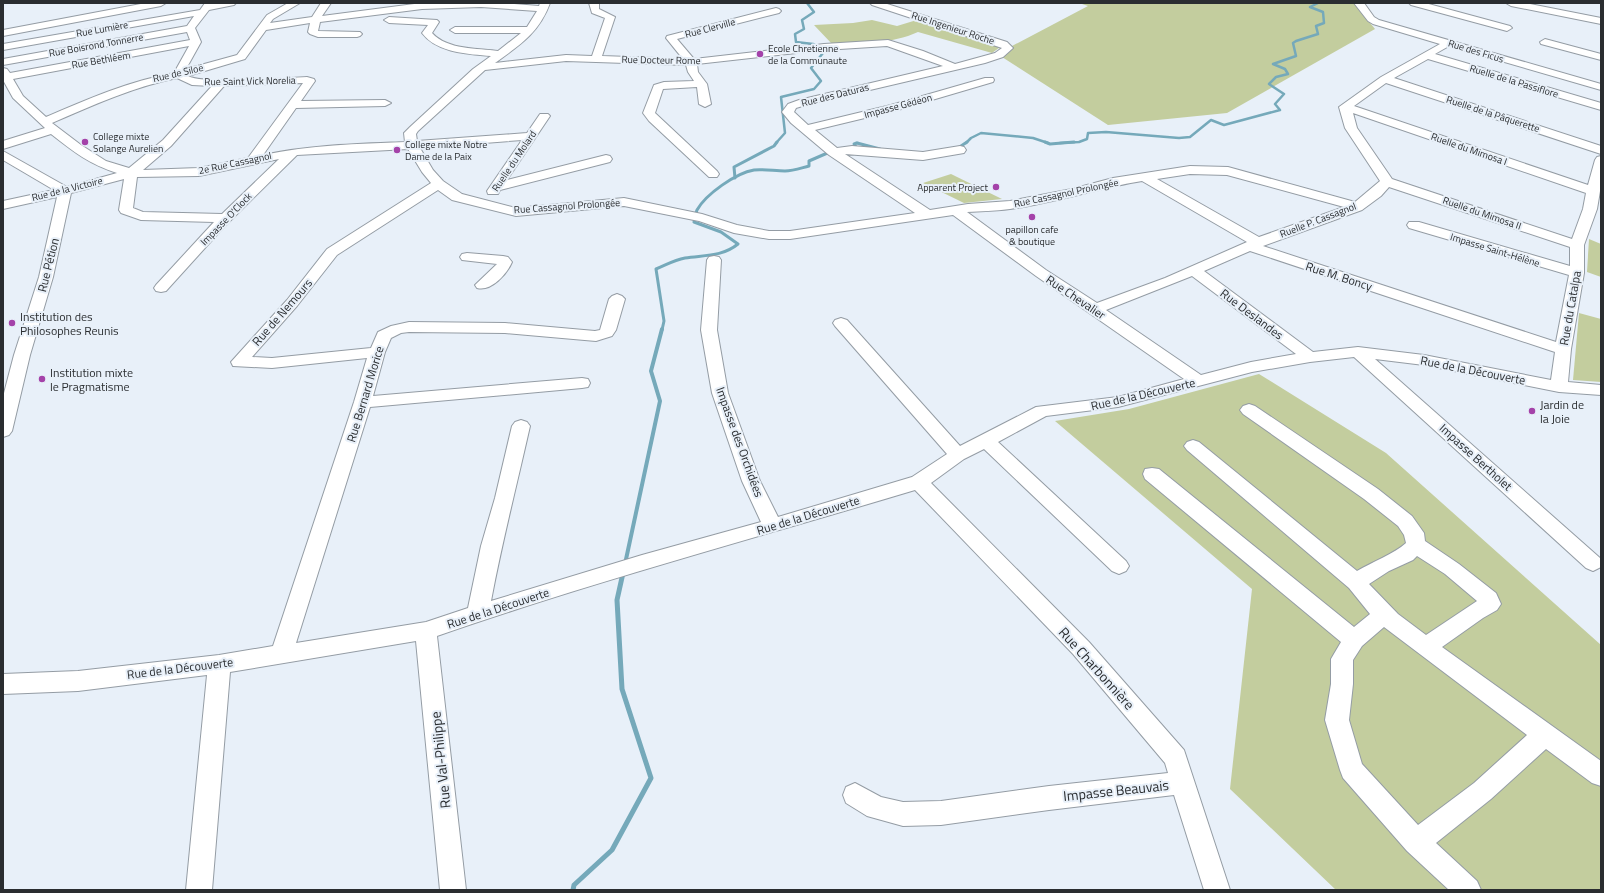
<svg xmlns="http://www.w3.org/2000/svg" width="1604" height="893" font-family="'Titillium Web',sans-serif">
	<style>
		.green { fill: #c3cd9e }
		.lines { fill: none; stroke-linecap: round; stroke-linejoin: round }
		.stream-far3 { stroke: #75a9ba; stroke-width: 2.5 }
		.stream-far2 { stroke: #75a9ba; stroke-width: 3 }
		.stream-far1 { stroke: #75a9ba; stroke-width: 4 }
		.stream { stroke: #75a9ba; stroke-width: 5 }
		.minor-casing { stroke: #949ca4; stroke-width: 2 }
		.minor { fill: #fff; fill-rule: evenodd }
		.poi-dot { fill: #a442a9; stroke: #e8f0f9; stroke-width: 1.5 }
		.labels { text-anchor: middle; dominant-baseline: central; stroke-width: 4; stroke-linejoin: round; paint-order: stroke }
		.far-street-label { font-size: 10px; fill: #2a2d30; stroke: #e8f0f9 }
		.far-poi-label { font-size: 10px; fill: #2a2d30; stroke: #e8f0f9; text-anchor: start }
		.street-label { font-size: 12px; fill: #2a2d30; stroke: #e8f0f9 }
		.poi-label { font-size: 12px; fill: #2a2d30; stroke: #e8f0f9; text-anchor: start }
		.near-street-label { font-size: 14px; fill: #2a2d30; stroke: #e8f0f9 }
	</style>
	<rect width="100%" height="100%" fill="#e8f0f9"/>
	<g class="green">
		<path d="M1079,3h275l21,26 -148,84 -119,12 -106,-68 10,-11 76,-40z"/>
		<path d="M920,19l83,26 -11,8 -74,-21c-26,12 -57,11 -86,12l-18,-19 39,-2 19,-3 25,6z"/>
		<path d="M951,174l51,25 -38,4 -41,-20z"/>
		<path d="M1589,239l12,5v33l-14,-5z"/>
		<path d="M1579,313l22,6v63l-28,-2z"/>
		<path d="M1259,374l127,79 215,192v245h-265l-106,-101 22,-200 -197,-168 74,-12z"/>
	</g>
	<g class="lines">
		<g class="stream-far3">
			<path d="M776,143l9,-10 -4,-36 33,-8 7,-8 -10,-13 16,-20 -14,-4 -17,-2 -1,-8 9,-5 -2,-9 12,-8 -7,-9"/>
			<path d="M856,143h2"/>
			<path d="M966,143l5,-5 10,-5 52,5 15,5"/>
			<path d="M1060,143l19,-1 8,-3 1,-6 18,-1 73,6 11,-1 21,-17 13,5 56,-15 -5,-6 9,-10 -15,-10 7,-7 12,-3 -3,-5 -12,-5 23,-8 -3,-13 3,-2 22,-7 -2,-8 8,-3 -1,-11 -13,-5 8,-4"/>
		</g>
		<g class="stream-far2">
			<path d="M1045,142l5,2 24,-2"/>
			<path d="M853,148l3,-1 -2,-3 3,-1 23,6"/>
			<path d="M958,148l9,-6"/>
			<path d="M735,178l-1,-11 40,-21 3,-4"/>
			<path d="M662,330l2,-9 -8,-52c10,-4 18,-9 29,-11 19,-3 37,-1 53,-14l-17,-12 -27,-10c1,-4 1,-8 3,-12 9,-16 39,-37 57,-40 10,-1 21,1 31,1 8,0 16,-3 24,-5v-5l23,-10"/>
		</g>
		<g class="stream-far1">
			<path d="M625,564l35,-163 -9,-30 11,-42"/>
			<path d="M623,574v-2"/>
		</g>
		<path class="stream" d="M573,890l1,-5 38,-35 39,-72 -29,-89 -5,-89 6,-27"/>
		<g class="minor-casing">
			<g id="minor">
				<path d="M146,3h20l-5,3 -158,30v-6z"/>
				<path d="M205,3h31l-2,2 -25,5 -14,18 6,14 -15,27 51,-14 30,-40 21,-12h12l-27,16 -3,4 42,-6 9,-14h10l-9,13 100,-13h81l36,3 1,-3h10c-11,30 -30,42 -55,60l71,-8 26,1 13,-38 -13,-5 -3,-10h10v6l16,8 -13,39 81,3 -17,-21 1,-2 109,-28 3,1 2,2 -2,2 -102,26 17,20 130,-15 64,-4 35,11 32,13 40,-11 7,-5 -130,-43 -2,-2h14l123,39 6,6 -10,9 -18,6 -179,42 -10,3 -2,4 14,13 83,-20 94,-27h8l1,2 -1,2 -95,28 -83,20 22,18 15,-2 71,6 37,-6 4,1 2,3 -2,3 -41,7 -78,-6 85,56 38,-6 42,-3 62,-12 41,-11 77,-12 38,1 127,35 25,-21 -35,-53 -6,-21 42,-30 59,-33 -67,-20 -5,-3 -14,-18h10l10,14 5,3 222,64v6l-152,-44 -14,8 166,49v7l-173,-51 -34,19 207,68v8l-215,-71 -32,23 234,79 7,-25 2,-3 4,-1 -1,35 -3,18 -13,36v28l-13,76 -3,33 33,3v10l-42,-3 -135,-27 -49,-6 225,199 1,9 -8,4 -7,-3 -232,-211 -44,5 -58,10 -134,35 -72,9 -48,26 128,119 3,5 -3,5 -7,3 -7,-3 -128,-122 -20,10 -33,24 158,159 95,108 46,140h-26l-30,-95 -125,15 -108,15 -38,1 -36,-10 -21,-13 -3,-8 3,-8 9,-4 26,14 22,5 38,-1 108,-15 119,-13 -3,-10 -92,-109 -158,-164c-159,48 -320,91 -478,146l29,254h-26l-24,-249 -186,31 -18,218h-26l21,-215 -129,16 -75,3v-20l75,-3 141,-16 54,-9 81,-244 13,-44 -95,10 -39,-2 -2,-4 56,-62 40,-51 104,-66 -9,-11 -14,-23 -111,6 -73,72 -58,64 -5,1 -5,-1 -2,-3 2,-3 58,-63 -73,-2 -20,-7 -2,-3 5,-31 -53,14 -18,84 -23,78 -18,76 -3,4 -6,2v-40l11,-42 25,-78 18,-80 -54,12v-8l51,-11 -51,-30v-9l64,36 50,-14c-28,-9 -43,-21 -66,-39l-48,15v-8l42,-13 -32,-30 -10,-18v-12l4,1 3,4 180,-33 -3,-8 -184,33v-6l184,-33 7,-10 -191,34v-6l197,-34zM481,7l56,4 -10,16h-72l-5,3 5,3h66l-23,18c-20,-3 -51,-1 -66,-18l7,-11 -2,-2 -48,-3 -5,3 5,3 39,2 -6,8c15,20 46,21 69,23l-18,13 -63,58 -6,6 1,9c-48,2 -95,3 -142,13l33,-47 89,-2 6,-3 -6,-3 -84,1 14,-20 -1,-2 -7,-2c-25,1 -101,8 -119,-1l57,-17 21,-29 44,-7 -2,9 2,2 8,3h39l3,-1 2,-2 -2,-2 -42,-1 2,-9 102,-13zM189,46l-15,27c-45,8 -86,26 -128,44l-23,-21 -10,-17zM887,46l56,20 -144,34 -11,4 -6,8 9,11 38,32 86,58 -125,18h-21l-32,-6 -35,-11 -78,-16 -108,10 -54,-14 -19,-13 -10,-11 -13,-22 102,-8 -35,51 1,3h10l2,-4 110,-28 2,-3 -2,-3 -4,-1 -99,25 43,-64 -2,-2h-8l-13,19 -110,8 -1,-7 2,-3 67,-61 81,-9 120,4 2,7 6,9 -30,1 -10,3 -11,28 6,8 60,56h8l2,-3 -2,-3 -62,-58 8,-24 34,-2 2,17 6,3 6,-3 -4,-20 -9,-12 -1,-8 127,-14zM177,78l15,7 20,1 -49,54 -34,28 -23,-7 -25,-16 -29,-22c41,-18 81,-36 125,-45zM303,83l-55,75 -49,10 -56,2 28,-24 53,-60zM1353,113l233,80 -3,16 -11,30 -180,-60 -35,-51zM279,159l-57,55 -79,-2 -10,-4 4,-31 62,-1zM1190,174l37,1 117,32 -85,30 -102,-58zM1142,181l105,61 -82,36 -68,25 -51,-33 -79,-58c14,-1 28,-1 43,-3 45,-6 88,-21 132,-28zM1389,187l181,60v19l-151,-44h-10l-2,3 2,3 160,47 -13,67 -293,-96 99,-36 19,-14zM438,190l14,10 64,16 108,-10 75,15 35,12 35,6h21l163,-24 83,61 148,103 -66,18 -82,10 -76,39 -113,-126 -6,-2 -6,2 -2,3 2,3 112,128 -35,23 -134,40 -18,-36 -32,-88 -11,-63 4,-70 -2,-3 -5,-1 -5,1 -2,3 -6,70 11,63 30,88 19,41 -119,33 -151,46c11,-59 26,-117 39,-175l-3,-4 -6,-2 -6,2 -3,4 -17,72 -14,48 -13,62 -42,14 -130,21 74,-236 212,-19 6,-1 2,-4 -2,-4 -6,-1 -209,18 12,-44 6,-14 10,-5 8,-1 96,1 91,8 16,-5 4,-6 9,-31 -3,-3 -5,-2 -5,2 -3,3 -9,31 -5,1 -90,-8 -96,-1 -18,4 -13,6 -7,16 -99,10 -20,-1 45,-51 40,-51zM1250,251l305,101 -4,28 -127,-25 -66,-8 -45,5 -109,-81zM1192,276l104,78 -45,8 -50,13 -95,-65z"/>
				<path d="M1409,3h16l85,23 2,2 -5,3 -96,-26z"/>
				<path d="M1506,3h19l76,15v6l-90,-18z"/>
				<path d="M1545,39l56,15v6l-60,-16 -1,-2z"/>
				<path d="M467,253l36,3 5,1 4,5c-5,12 -21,30 -35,26l-2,-3 22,-21 -35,-4 -2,-3 2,-3z"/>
				<path d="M1249,404l6,2 123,83 34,27 12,17 1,8 34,23 37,29 5,11 -4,6 -14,8 -41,29 159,114v25l-9,-3 -46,-34 -55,50 -55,44 41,38 4,9h-32l-42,-39 -64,-73 -3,-8 -15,-50 6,-36v-25l10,-17 -196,-163 -2,-5 2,-5 7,-1 7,1 195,158 16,-13 -21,-26 -162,-138 -3,-4 3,-4 6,-2 6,2 158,129c15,-9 37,-17 49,-28l-2,-8 -6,-9 -34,-27 -121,-85 -3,-4 3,-4zM1417,556l28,18 32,27 -51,34 -28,-21 -29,-30 20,-13 24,-11zM1384,627l143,108 -53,48 -56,42 -56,-61 -13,-44 4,-36v-24l9,-14z"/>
			</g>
		</g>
		<use href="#minor" class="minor"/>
	</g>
	<g class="poi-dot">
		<circle cx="760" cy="54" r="4"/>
		<circle cx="85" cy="142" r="4"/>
		<circle cx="397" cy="150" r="4"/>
		<circle cx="996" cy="187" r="4"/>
		<circle cx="1032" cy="217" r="4"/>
		<circle cx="12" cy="323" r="4"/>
		<circle cx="42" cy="379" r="4"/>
		<circle cx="1532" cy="411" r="4"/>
	</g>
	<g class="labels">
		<g class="far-street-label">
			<text transform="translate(710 28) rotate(-15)">Rue Clerville</text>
			<text transform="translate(953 28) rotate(18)">Rue Ingenieur Roche</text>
			<text transform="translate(102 29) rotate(-10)">Rue Lumière</text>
			<text transform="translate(96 45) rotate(-10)">Rue Boisrond Tonnerre</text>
			<text transform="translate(1476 51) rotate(17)">Rue des Ficus</text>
			<text transform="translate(101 60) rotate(-10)">Rue Bethléem</text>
			<text transform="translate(661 60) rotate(1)">Rue Docteur Rome</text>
			<text transform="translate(178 73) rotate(-13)">Rue de Siloë</text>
			<text transform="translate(250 81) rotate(-1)">Rue Saint Vick Norelia</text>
			<text transform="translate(1514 81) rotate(17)">Ruelle de la Passiflore</text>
			<text transform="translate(835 95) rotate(-14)">Rue des Daturas</text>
			<text transform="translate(898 106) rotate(-15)">Impasse Gédéon</text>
			<text transform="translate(1493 114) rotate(18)">Ruelle de la Pâquerette</text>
			<text transform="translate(1469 149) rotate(19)">Ruelle du Mimosa I</text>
			<text transform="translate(514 161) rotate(-56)">Ruelle du Molard</text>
			<text transform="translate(235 163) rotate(-12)">2e Rue Cassagnol</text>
			<text transform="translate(67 189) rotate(-14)">Rue de la Victoire</text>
			<text transform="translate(1066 193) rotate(-12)">Rue Cassagnol Prolongée</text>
			<text transform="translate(567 206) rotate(-4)">Rue Cassagnol Prolongée</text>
			<text transform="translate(1482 213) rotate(19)">Ruelle du Mimosa II</text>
			<text transform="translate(226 219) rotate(-46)">Impasse O'Clock</text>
			<text transform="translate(1318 220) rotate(-21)">Ruelle P. Cassagnol</text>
			<text transform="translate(1495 250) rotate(17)">Impasse Saint-Hélène</text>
		</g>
		<g class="far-poi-label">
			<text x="768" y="48">Ecole Chretienne<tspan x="768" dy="12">de la Communaute</tspan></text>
			<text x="93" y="136">College mixte<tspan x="93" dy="12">Solange Aurelien</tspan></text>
			<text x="405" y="144">College mixte Notre<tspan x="405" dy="12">Dame de la Paix</tspan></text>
			<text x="988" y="187" text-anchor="end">Apparent Project</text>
			<text x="1032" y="229" text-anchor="middle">papillon cafe<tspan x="1032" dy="12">&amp; boutique</tspan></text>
		</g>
		<g class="street-label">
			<text transform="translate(48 265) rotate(-76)">Rue Pétion</text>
			<text transform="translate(1339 276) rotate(18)">Rue M. Boncy</text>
			<text transform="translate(1076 297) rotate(34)">Rue Chevalier</text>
			<text transform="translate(1570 308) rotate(-80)">Rue du Catalpa</text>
			<text transform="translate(282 312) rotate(-49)">Rue de Nemours</text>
			<text transform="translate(1252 314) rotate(37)">Rue Deslandes</text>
			<text transform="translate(1473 370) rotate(11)">Rue de la Découverte</text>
			<text transform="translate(365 394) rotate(-73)">Rue Bernard Morice</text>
			<text transform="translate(1143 394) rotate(-13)">Rue de la Découverte</text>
			<text transform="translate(740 442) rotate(70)">Impasse des Orchidées</text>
			<text transform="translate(1476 457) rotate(42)">Impasse Bertholet</text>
			<text transform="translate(808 515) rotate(-17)">Rue de la Découverte</text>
			<text transform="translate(498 608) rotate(-18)">Rue de la Découverte</text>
			<text transform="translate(180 668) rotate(-7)">Rue de la Découverte</text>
		</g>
		<g class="poi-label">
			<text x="20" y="316">Institution des<tspan x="20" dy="14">Philosophes Reunis</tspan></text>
			<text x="50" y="372">Institution mixte<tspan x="50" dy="14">le Pragmatisme</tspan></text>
			<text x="1540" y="404">Jardin de<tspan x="1540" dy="14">la Joie</tspan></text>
		</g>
		<g class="near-street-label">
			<text transform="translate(1097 668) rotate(48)">Rue Charbonnière</text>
			<text transform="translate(440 760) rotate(-96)">Rue Val-Philippe</text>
			<text transform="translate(1116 790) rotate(-6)">Impasse Beauvais</text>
		</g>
	</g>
	<rect width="1604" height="893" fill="none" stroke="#2a2d30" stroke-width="8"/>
</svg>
